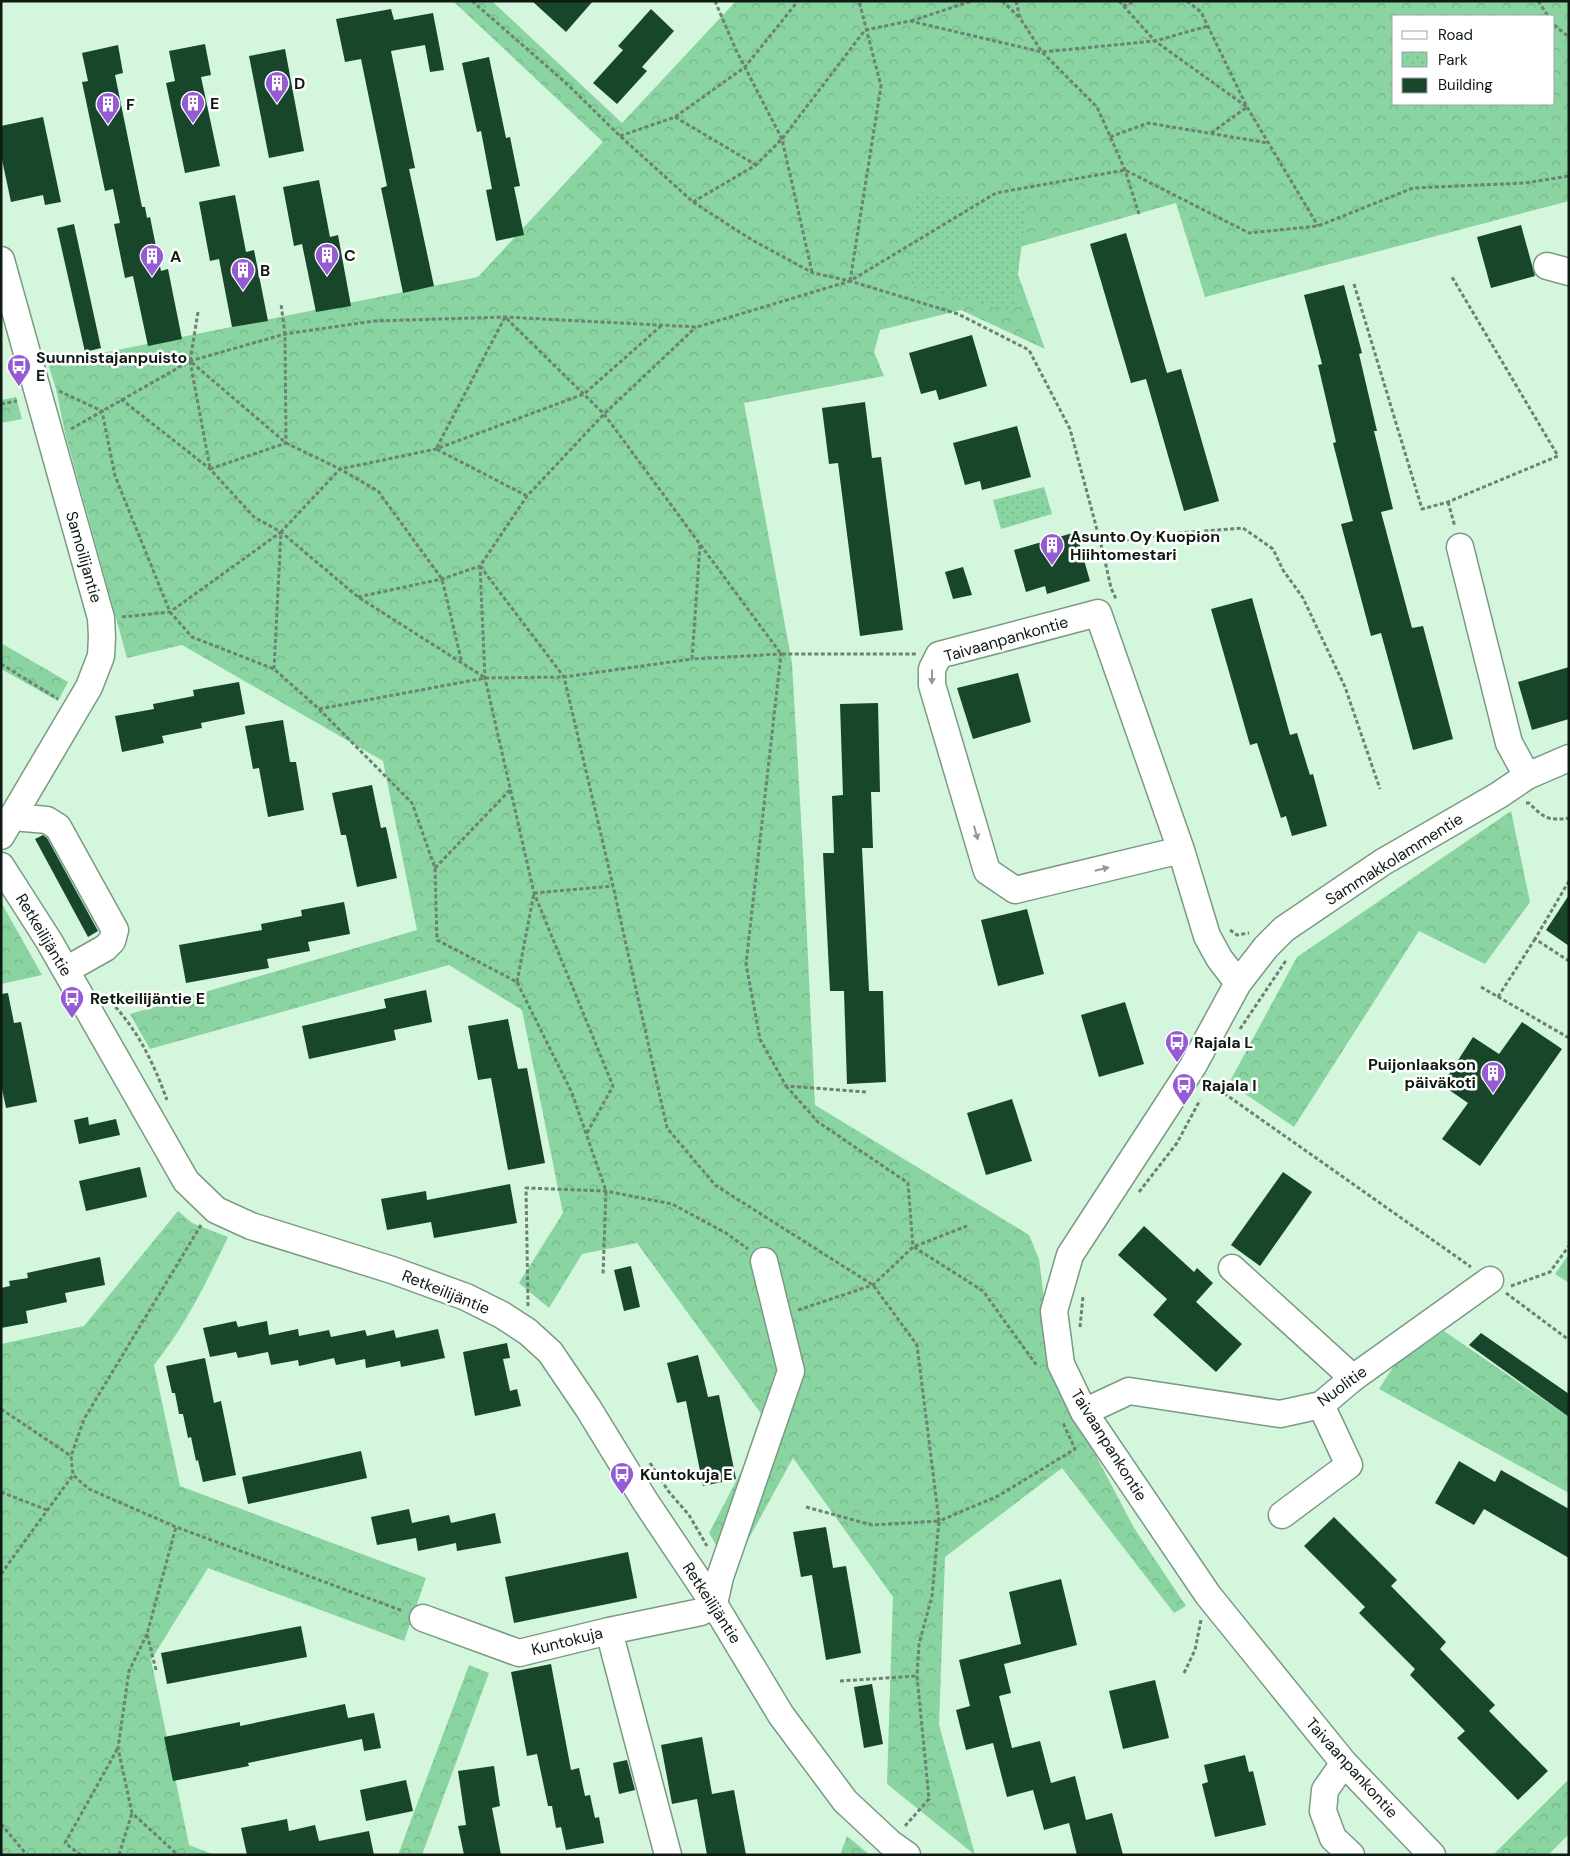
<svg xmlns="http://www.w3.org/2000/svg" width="1570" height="1856" font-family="'DM Sans',sans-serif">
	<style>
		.grass { fill: #89d4a0 }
		.forest { fill: url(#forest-crowns); fill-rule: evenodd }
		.park { fill: url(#park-dots) }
		.building { fill: #18462a }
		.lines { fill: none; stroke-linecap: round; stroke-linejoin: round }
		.minor-casing { stroke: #7a9a83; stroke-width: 29 }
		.path { stroke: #6c8373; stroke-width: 3; stroke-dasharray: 4 2.5; stroke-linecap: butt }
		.minor { stroke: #fff; stroke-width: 26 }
		.oneway { fill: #939894 }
		.labels { text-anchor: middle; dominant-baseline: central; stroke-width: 5; stroke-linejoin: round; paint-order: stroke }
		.poi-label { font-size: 16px; font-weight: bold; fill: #0e1a12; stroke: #fff; text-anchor: start }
		.street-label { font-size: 16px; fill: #0e1a12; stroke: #fff }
	</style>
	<defs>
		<pattern id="forest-crowns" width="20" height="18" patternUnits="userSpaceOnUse" patternTransform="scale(1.25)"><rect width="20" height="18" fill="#89d4a0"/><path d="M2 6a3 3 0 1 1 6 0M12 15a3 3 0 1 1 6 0" fill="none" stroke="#75b589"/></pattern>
		<pattern id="park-dots" width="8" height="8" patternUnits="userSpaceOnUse" patternTransform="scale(1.25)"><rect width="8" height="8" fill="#89d4a0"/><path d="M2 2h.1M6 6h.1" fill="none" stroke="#75b589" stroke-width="1.8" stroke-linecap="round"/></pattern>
	</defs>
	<rect width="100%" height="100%" fill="#d3f6dd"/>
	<path class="grass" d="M1569,1254v29l-14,-9z"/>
	<g class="forest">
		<path d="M453,1h39l130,122 114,-122h833v200l-364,96 -29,-94 -167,47 36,99 -84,-39 -81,20 -6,22 10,24 -140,27 48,260 11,190 12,252 214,130 10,24 15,117 80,152 52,78 -12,7 -112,-145 -117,89 -6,168 36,130 -88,-71 6,-187 -100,-139 -62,113 -22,-38 58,-111 -130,-179 -55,11 -33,54 -30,-25 44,-70 -41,-203 -73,-45 -299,84 -20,-35 287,-84 -34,-169 -201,-116 -55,13 -62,-225 -9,-44 -8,-25 430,-87 125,-135zM1394,16h160v88h-160z"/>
		<path d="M16,397l6,22 -21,4v-23z"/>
		<path d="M1,643l67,39 -10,19 -57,-32z"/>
		<path d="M1511,811l19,91 -45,62 -66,-33 -125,196 -65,-44 68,-126z"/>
		<path d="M1,902l41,73 -41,9z"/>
		<path d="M178,1211l14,12 36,14c-22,46 -42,88 -74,128l26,121 246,92 -22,63 -196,-73 -57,92 38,185 26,10h-214v-511l83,-18z"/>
		<path d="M1444,1331l125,86v76l-190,-104 16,-25z"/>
		<path d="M469,1665l20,8 -67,182h-24z"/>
		<path d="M1569,1779v55l-21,21h-55z"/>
		<path d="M847,1836l23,19h-30z"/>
	</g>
	<g class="park">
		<path d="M914,192l114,4 -15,117 -103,-29z"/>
		<path d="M1044,487l8,27 -51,15 -8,-29z"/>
	</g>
	<g class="building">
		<path d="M532,1h61l-27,31z"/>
		<path d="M391,9l3,11 39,-7 11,57 -14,2 -5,-27 -34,6 24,117 -6,1 25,117 -31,7 -22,-105 6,-2 -26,-127 -16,3 -9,-43z"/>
		<path d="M651,9l23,22 -32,36 5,4 -30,33 -24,-21 30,-33 -5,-4z"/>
		<path d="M205,44l6,31 -10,2 19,89 -35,7 -19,-90 9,-2 -6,-30z"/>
		<path d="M118,45l5,28 -8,2 27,132h3l2,11 3,-1 11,54 7,-2 14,70 -34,7 -15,-70 -8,2 -11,-54 6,-1 -7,-34 -8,2 -23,-109 6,-1 -6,-28z"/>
		<path d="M285,49l19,102 -35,7 -20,-102z"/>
		<path d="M489,57l17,81 4,-1 10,49 -6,1 10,48 -28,6 -10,-51 6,-1 -11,-58 -4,1 -15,-69z"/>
		<path d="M43,117l18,85 -16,3 -2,-10 -32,7 -10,-47v-29z"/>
		<path d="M319,180l11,57 8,-2 13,71 -35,6 -14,-68 -8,2 -11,-59z"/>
		<path d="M235,195l11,57 8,-2 14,71 -36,6 -13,-68 -9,2 -11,-59z"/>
		<path d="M74,224l27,124 -16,4 -28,-124z"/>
		<path d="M1521,225l14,51 -44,12 -14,-51z"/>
		<path d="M1126,233l41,140 14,-4 38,132 -35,10 -38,-132 -15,4 -41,-139z"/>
		<path d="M1344,285l18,68 -3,1 18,77h-3l19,78 -12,3 31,116 11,-2 30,113 -40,11 -32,-117 -10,3 -30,-112 12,-3 -20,-78 3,-1 -18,-77 4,-1 -18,-69z"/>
		<path d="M972,335l15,51 -48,14 -3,-10 -15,4 -12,-41z"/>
		<path d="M865,402l7,56 9,-1 22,173 -43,6 -22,-173 -9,1 -7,-56z"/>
		<path d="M1017,426l14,51 -49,13 -2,-9 -15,4 -12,-42z"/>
		<path d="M1076,532l14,49 -43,13 -2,-8 -19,6 -12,-42z"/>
		<path d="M963,567l9,28 -19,4 -8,-27z"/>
		<path d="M1252,598l38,137 7,-2 13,42 3,-1 14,52 -35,10 -6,-20 -5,2 -24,-75 -7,2 -39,-136z"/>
		<path d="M1569,667v52l-37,11 -14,-48z"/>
		<path d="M1018,673l13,49 -58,17 -16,-51z"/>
		<path d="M239,682l6,32 -44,9 1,5 -40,8 2,7 -42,9 -7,-36 39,-7 -1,-5 41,-8 -1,-6z"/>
		<path d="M878,703l2,89h-9l2,56h-11l7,143h14l3,91 -39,2 -3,-93h-14l-7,-138h11l-2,-57 11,-1 -3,-91z"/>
		<path d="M283,720l7,42h6l8,48 -36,7 -9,-49 -6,1 -8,-43z"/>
		<path d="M372,785l9,43 5,-1 11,51 -40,9 -11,-52h-5l-9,-42z"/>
		<path d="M43,835l4,3 51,93 -10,6 -53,-98z"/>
		<path d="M1569,895v51l-23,-16z"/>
		<path d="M344,902l6,32 -42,8 2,9 -43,8 2,9 -83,15 -7,-38 83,-15 -1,-6 41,-8 -1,-6z"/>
		<path d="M1027,909l17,65 -46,12 -17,-66z"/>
		<path d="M426,990l6,32 -38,8 2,10 -87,19 -7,-33 84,-18 -2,-9z"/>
		<path d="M8,993l6,30 7,-1 16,80 -31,6 -5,-24v-90z"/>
		<path d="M1125,1002l19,62 -45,13 -18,-62z"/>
		<path d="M508,1019l10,50 9,-1 18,95 -37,7 -17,-92 -13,2 -10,-54z"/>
		<path d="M1522,1022l40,27 -82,117 -38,-27 26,-36 -26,-18 31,-48 26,17z"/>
		<path d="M1012,1099l20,62 -46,14 -19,-62z"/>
		<path d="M88,1117l1,8 27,-6 4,16 -41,9 -5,-24z"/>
		<path d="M140,1167l7,30 -61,14 -7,-30z"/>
		<path d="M1283,1172l29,20 -52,74 -29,-21z"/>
		<path d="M510,1184l7,39 -83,15 -3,-16 -44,8 -6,-31 45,-8 1,9z"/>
		<path d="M1144,1226l50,46 3,-4 16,15 -17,19 46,42 -26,28 -63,-57 14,-16 -49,-44z"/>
		<path d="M100,1257l5,28 -40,8 2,9 -41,9 2,12 -27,5v-40l9,-2 -1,-5 19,-3 -1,-5z"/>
		<path d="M631,1266l9,41 -16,4 -10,-41z"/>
		<path d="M236,1321l2,6 29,-6 2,14 29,-6 1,7 30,-6 2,7 34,-7 2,6 27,-6 2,8 42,-9 7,29 -44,9 -1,-6 -34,7 -1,-9 -29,6 -2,-7 -35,8 -1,-6 -27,5 -3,-13 -30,6 -2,-6 -26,5 -7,-29z"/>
		<path d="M1481,1333l88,61v23l-100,-72z"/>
		<path d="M507,1343l3,15 -7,1 7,32 7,-2 4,17 -46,10 -12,-64z"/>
		<path d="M698,1355l10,42 11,-2 17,84 -33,7 -17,-85 -9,2 -10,-40z"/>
		<path d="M205,1358l9,45 7,-2 15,74 -33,7 -5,-22 -2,1 -5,-24 -3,1 -5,-24h-4l-4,-21h-3l-6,-27z"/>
		<path d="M361,1451l6,27 -119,26 -6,-27z"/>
		<path d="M1459,1461l36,21 6,-12 68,39v49l-85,-49 -10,16 -39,-22z"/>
		<path d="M409,1509l3,14 37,-8 2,8 44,-10 6,30 -44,8 -1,-8 -38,8 -2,-13 -39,7 -6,-28z"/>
		<path d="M1334,1517l63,63 -6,6 55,56 -6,7 55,56 -6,6 59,60 -30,29 -61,-62 8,-7 -55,-56 5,-6 -56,-56 6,-6 -61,-61z"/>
		<path d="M826,1527l7,41 13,-2 15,87 -35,7 -14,-85 -11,2 -8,-45z"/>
		<path d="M628,1552l9,46 -123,25 -9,-46z"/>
		<path d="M1061,1579l16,66 -73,19 7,29 -12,3 13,52 28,-7 11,42 24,-7 11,44 26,-7 11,42h-46l-8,-32 -25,7 -11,-40 -26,7 -14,-54 -27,7 -10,-40 14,-4 -11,-46 62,-16 -12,-52z"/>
		<path d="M301,1626l6,31 -140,27 -6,-31z"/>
		<path d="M551,1664l20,106 8,-2 6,28 5,-1 5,23 4,-1 5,26 -38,7 -5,-23 -5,1 -4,-22h-4l-11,-52 -10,2 -16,-84z"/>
		<path d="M1155,1680l14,58 -46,11 -14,-58z"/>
		<path d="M872,1684l11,60 -19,4 -10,-61z"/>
		<path d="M345,1704l3,14 26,-5 7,35 -17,3 -2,-12 -114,24 1,3 -76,15 -9,-44 76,-15v4z"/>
		<path d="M702,1737l10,57 22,-4 12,65h-39l-10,-56 -25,5 -11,-59z"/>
		<path d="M1245,1755l4,17 4,-1 13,54 -51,12 -13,-53 6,-2 -4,-17z"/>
		<path d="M627,1760l8,30 -16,4 -6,-31z"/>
		<path d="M494,1766l6,40 -8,2 9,47h-37l-6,-29 8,-1 -8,-54z"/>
		<path d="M406,1780l7,31 -47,10 -6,-31z"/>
		<path d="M287,1819l2,12 26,-6 4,16 50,-10 5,24h-127l-6,-27z"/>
	</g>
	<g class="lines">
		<g class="minor-casing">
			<g id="minor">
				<path d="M1,260l100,358 1,19 -1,19 -12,31 -88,149"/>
				<path d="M1547,266l22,6"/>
				<path d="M1460,547l49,196 18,33"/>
				<path d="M13,817l34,3 11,7 57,103 -3,11 -7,7 -39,22"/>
				<path d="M1181,850l-166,40 -28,-19 -55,-186v-16l7,-14 159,-42 83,237 26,86 12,22 19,25"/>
				<path d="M1,866l48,75 137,240 30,29 35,16 141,44 74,27 36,18 26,17 22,20 38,56 57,93 69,103 67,111 64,86 45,42 17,12"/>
				<path d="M1232,1268l121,110"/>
				<path d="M1084,1412l45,-21 151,23 41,-9 32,-27 137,-98"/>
				<path d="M1282,1515l67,-50 -28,-60"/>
				<path d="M423,1618l96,35 90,-22 92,-19 13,-8 6,-27 71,-206 -27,-110"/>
				<path d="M609,1631l59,224"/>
				<path d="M1344,1763l-19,27 -2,21 10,27 18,17"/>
				<path d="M1432,1855l-88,-92 -136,-168 -124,-183 -23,-48 -7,-53 16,-56 123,-189 45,-83 28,-36 18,-18 99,-67 116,-67 28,-19 42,-18"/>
			</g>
		</g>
		<g class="path">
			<path d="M472,1l94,82 54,53 73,66 59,38 61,33 37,8 108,33 71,36 41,79 33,123 8,36 5,11"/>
			<path d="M715,1l21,49 46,89 30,133"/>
			<path d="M1002,1l18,17"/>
			<path d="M1016,1l4,17 22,34 55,55 28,63 14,44"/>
			<path d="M1119,1l36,40 53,-15"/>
			<path d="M1187,1l14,11 46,95 71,119"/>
			<path d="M1538,1l10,15"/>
			<path d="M1123,6l12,-5"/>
			<path d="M911,21l61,-20"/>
			<path d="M1554,25l15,12"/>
			<path d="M675,117l81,48"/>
			<path d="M620,136l55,-19 70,-50 53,-66"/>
			<path d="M1110,137l38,-14 120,20"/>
			<path d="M693,202l63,-37 26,-26 83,-109 45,-9 132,31 113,-11 92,66 -36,26"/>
			<path d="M850,281l31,-195 -22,-85"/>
			<path d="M1354,284l68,225 26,-7 110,-46 -106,-179"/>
			<path d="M198,312l-8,49 96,82 54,26 38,22 64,88 20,84"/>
			<path d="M190,361l20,107"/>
			<path d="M59,391l43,20 13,65 55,136 22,25 82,32 45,40 93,94 23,65 2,72 80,42 55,111 34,98 -3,84"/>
			<path d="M121,399l89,70 44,48 27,15 77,65 126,80"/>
			<path d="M1,404l16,-3"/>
			<path d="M71,429l119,-68 95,-27 89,-13 131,-4 192,10 153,-46 146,-88 129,-23 124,63 69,-7 95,-38 112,-5 44,-7"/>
			<path d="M210,469l76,-26 -1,-109 -4,-30"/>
			<path d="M527,496l-91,-47 69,-132 99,97 177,240h135"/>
			<path d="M1448,502l7,25"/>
			<path d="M1101,543l77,-10 65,-5 30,21 10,21 20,28 42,89 35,102"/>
			<path d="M700,545l-8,114 89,-5 -35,310 14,75 26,47 81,6"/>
			<path d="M480,566l84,111 49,209 54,242 48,57 158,100 44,60 22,176 59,-25 77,-47 -12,-26"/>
			<path d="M358,597l84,-18 38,-13"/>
			<path d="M122,617l48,-5 111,-80"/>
			<path d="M1,664l57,35"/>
			<path d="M274,669l7,-137 59,-63 96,-20 148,-55 78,-69"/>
			<path d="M319,709l166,-31 79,-1 128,-18"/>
			<path d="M1526,803h3c15,15 19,18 40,15"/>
			<path d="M435,868l76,-79"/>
			<path d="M1569,881l-34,58 34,22"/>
			<path d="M534,893l79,-7"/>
			<path d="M1230,930l7,5 12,-2"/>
			<path d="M517,982l17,-89"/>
			<path d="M1481,987l88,51"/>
			<path d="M1498,997l37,-58"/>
			<path d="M111,1002c28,30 42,60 56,98"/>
			<path d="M1240,1029l45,-67 -2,-1"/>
			<path d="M1208,1082l263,185"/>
			<path d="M786,1086l32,36 90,61 5,64"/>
			<path d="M587,1133l26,-47 -79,-193 -49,-215 -5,-112 47,-70 77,-82 92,-87"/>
			<path d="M1139,1192l38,-49 23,-43"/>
			<path d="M201,1225l-117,194 -13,37 2,19 16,14 87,38 227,84"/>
			<path d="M914,1247l69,44 54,75"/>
			<path d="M1511,1286l39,-14 19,-26"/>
			<path d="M1506,1293l63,47"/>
			<path d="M528,1306l-2,-118 80,3 66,13 54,29 22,16"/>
			<path d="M798,1310l75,-25 40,-38 54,-21"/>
			<path d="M1080,1327l3,-31"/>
			<path d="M1,1409l70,47"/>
			<path d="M650,1463l19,29 20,23 18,31"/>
			<path d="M1,1492l46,18"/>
			<path d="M806,1507l66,18 67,-4 -7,75 -13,48 -2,32 12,123 -24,27"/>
			<path d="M1,1574l72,-99"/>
			<path d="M147,1634l-18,37 -11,77 14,65 46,42"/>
			<path d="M156,1670l-9,-36 29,-107"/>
			<path d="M1184,1673l11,-23 6,-30"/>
			<path d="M840,1681l77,-5"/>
			<path d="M1,1824l26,31"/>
			<path d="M81,1855l-16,-12 53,-95"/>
			<path d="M119,1855l13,-42"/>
		</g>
		<use href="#minor" class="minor"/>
	</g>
	<defs><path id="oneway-solid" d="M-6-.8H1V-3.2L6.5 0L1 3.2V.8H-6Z" transform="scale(1.25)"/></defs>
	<g class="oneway">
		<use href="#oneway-solid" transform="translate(932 677) rotate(91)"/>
		<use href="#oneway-solid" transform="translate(976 833) rotate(74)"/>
		<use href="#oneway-solid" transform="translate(1102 869) rotate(-13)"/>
	</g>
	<defs>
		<g id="building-pin" transform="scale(1.25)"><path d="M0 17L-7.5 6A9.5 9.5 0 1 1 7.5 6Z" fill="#955bd3" stroke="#fff"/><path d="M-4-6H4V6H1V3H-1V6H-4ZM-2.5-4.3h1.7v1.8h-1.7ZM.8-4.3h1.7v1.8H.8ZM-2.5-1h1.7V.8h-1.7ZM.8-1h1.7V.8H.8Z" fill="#fff"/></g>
		<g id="bus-pin" transform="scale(1.25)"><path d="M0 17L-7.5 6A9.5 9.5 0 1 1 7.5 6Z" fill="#955bd3" stroke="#fff"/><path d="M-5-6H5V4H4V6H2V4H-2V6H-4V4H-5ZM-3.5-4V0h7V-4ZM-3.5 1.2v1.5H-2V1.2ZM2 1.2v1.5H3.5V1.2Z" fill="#fff"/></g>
	</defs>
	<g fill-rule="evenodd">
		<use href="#building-pin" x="277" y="83"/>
		<use href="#building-pin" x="193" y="103"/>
		<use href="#building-pin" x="108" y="104"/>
		<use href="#building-pin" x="327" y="255"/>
		<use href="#building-pin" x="152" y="256"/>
		<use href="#building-pin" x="243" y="270"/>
		<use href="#bus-pin" x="19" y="366"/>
		<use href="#building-pin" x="1052" y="545"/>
		<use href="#bus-pin" x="72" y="998"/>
		<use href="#bus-pin" x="1177" y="1042"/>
		<use href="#building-pin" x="1493" y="1073"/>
		<use href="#bus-pin" x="1184" y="1085"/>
		<use href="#bus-pin" x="622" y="1474"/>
	</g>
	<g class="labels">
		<g class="poi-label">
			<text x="294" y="83">D</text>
			<text x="210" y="103">E</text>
			<text x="126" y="104">F</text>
			<text x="344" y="255">C</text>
			<text x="170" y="256">A</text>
			<text x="260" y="270">B</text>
			<text x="36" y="357">Suunnistajanpuisto<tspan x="36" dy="18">E</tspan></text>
			<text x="1070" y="536">Asunto Oy Kuopion<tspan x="1070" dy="18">Hiihtomestari</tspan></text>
			<text x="90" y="998">Retkeilijäntie E</text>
			<text x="1194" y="1042">Rajala L</text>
			<text x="1476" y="1064" text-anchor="end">Puijonlaakson<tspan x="1476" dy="18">päiväkoti</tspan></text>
			<text x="1202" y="1085">Rajala I</text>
			<text x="640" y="1474">Kuntokuja E</text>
		</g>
		<g class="street-label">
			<text transform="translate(84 557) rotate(74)">Samoilijantie</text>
			<text transform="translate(1006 639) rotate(-16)">Taivaanpankontie</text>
			<text transform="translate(1394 859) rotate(-32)">Sammakkolammentie</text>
			<text transform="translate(44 935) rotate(59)">Retkeilijäntie</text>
			<text transform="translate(446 1292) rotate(22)">Retkeilijäntie</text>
			<text transform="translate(1342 1386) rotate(-36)">Nuolitie</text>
			<text transform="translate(1109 1445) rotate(58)">Taivaanpankontie</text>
			<text transform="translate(712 1603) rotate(57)">Retkeilijäntie</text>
			<text transform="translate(567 1641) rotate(-14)">Kuntokuja</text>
			<text transform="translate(1352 1768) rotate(48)">Taivaanpankontie</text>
		</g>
	</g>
	<rect width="1570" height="1856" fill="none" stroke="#0e1a12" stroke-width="5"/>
	<rect x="1392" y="15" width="162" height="90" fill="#ffffff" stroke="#9fa3a0"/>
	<rect x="1402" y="31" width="25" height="8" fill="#ffffff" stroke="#9fa3a0"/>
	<text x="1438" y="40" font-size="15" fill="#0e1a12">Road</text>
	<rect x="1402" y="52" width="25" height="15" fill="url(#park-dots)" stroke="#9fa3a0"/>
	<text x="1438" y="65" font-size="15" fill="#0e1a12">Park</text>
	<rect x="1402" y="78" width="25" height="15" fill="#18462a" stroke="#9fa3a0"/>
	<text x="1438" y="90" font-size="15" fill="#0e1a12">Building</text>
</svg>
